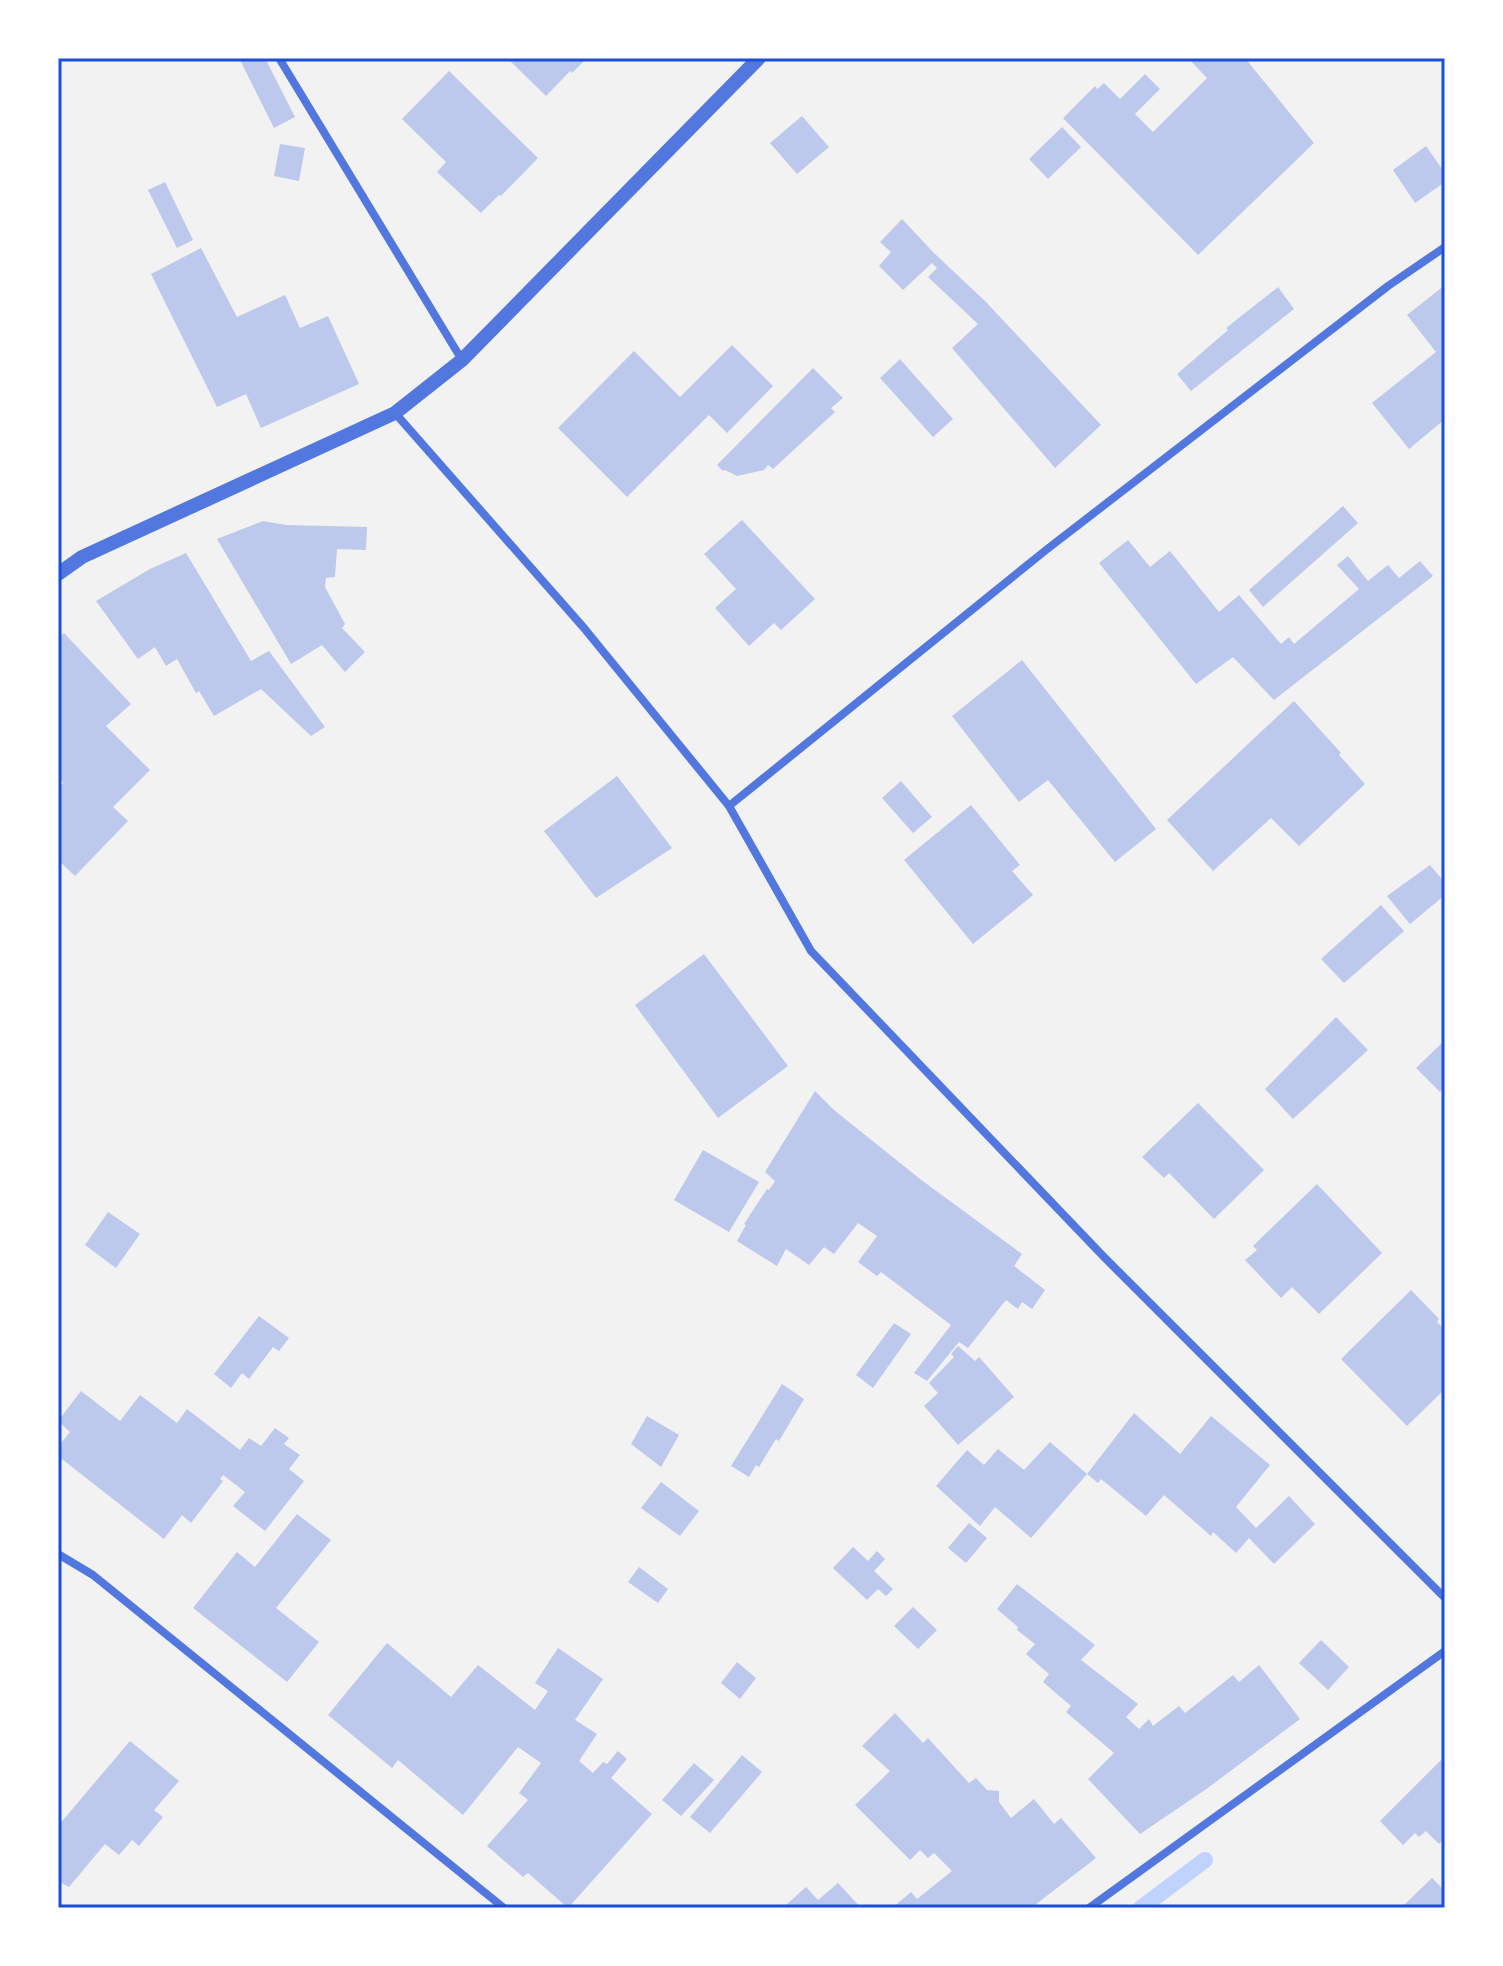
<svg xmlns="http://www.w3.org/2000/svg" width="1503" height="1966" font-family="'Titillium Web',sans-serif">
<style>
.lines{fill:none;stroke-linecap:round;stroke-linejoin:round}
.stream{stroke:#bfd3fe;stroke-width:16}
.building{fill:#bdc9ec}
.minor{stroke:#5277de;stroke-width:8}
.tertiary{stroke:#5277de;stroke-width:14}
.neatline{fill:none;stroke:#1d4ed8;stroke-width:3}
</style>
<rect width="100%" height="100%" fill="#f2f2f2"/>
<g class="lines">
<polyline class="stream" points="1141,1908 1205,1860"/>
</g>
<g class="building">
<polygon points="239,58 265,58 295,117 274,128"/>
<polygon points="507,58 587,58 572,73 570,71 546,96"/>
<polygon points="1188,58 1245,58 1314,143 1198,255 1063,118 1095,86 1097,89 1104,83 1120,99 1145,74 1160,89 1135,114 1153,132 1207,78"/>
<polygon points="449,71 538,158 501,196 499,195 481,213 437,172 446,162 402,119"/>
<polygon points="802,116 829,147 797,174 770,143"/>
<polygon points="1062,127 1081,147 1048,179 1029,159"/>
<polygon points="280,144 305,148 299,181 274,176"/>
<polygon points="1426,146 1445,173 1445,182 1415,203 1393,170"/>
<polygon points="165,182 193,240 177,248 148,190"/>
<polygon points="902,219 934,253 986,302 1101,425 1055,468 952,348 978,324 928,277 937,268 932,263 903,290 879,266 891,252 880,242"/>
<polygon points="201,248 237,317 285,295 300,328 328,316 359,384 261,428 246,394 217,407 151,274"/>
<polygon points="1445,285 1445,419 1409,449 1372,403 1436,352 1407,315"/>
<polygon points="1278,287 1294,309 1191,391 1177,374 1228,330 1226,328"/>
<polygon points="732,345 773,386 727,433 709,415 627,497 558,428 634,351 680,397"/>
<polygon points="900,359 953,419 933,437 880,378"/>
<polygon points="813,368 843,398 831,408 835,412 773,469 768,465 764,470 737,476 725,470 723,471 717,465"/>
<polygon points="1343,506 1358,523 1263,607 1249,590"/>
<polygon points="742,520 815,599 781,630 774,623 749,646 715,608 736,589 704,554"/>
<polygon points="263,521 286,525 367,527 366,550 337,549 335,577 326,578 325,587 345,624 342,628 365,652 345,672 322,645 291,664 217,539"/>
<polygon points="1128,540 1150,567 1170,551 1219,612 1239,595 1281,644 1289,637 1294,644 1359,589 1337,565 1348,556 1368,581 1388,565 1399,578 1420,561 1433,576 1274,700 1233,657 1196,684 1099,563"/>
<polygon points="186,553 251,661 269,651 325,727 311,736 261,689 214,716 199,691 196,693 177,659 166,666 155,647 138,659 96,601 150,569"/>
<polygon points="64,633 131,704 106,726 150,770 113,807 128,821 75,876 58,860 58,789 63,783 58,777 58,638"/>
<polygon points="1022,660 1156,829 1115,862 1048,780 1019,802 952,716"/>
<polygon points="1294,701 1341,753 1339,755 1365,784 1299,846 1271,818 1213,871 1167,820"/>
<polygon points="617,776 672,848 596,898 544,831"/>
<polygon points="901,781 932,817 913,833 882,798"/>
<polygon points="971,805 1020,865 1012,871 1033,895 973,944 904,860"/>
<polygon points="1430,865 1445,883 1445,895 1410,924 1387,896"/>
<polygon points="1381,905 1404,931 1344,983 1321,959"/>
<polygon points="704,954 788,1066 718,1118 635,1005"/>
<polygon points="1336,1017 1368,1050 1293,1119 1265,1089"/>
<polygon points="1445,1040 1445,1087 1440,1092 1416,1068"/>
<polygon points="815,1091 834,1110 920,1179 1022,1254 1014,1266 1045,1290 1032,1309 1022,1302 1018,1309 1006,1300 968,1348 959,1342 927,1381 914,1373 951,1325 881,1272 877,1276 858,1262 877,1236 858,1223 834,1254 824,1247 809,1265 786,1249 777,1266 737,1241 746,1225 744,1224 767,1189 769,1190 775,1181 765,1172"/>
<polygon points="1198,1103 1264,1170 1214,1219 1169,1173 1164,1178 1142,1157"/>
<polygon points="703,1150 759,1182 729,1232 674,1200"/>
<polygon points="1317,1184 1382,1253 1319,1314 1292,1287 1281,1298 1245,1260 1257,1250 1253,1246"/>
<polygon points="108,1212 140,1234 116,1268 85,1245"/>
<polygon points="1411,1290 1439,1319 1437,1322 1445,1330 1445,1389 1407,1426 1341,1359"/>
<polygon points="259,1316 289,1338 279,1351 273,1347 249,1379 242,1373 231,1388 214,1374"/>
<polygon points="894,1323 911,1334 873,1388 856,1375"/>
<polygon points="958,1346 975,1361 979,1357 1014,1397 958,1445 924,1406 938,1393 929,1383 954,1357 951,1354"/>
<polygon points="782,1384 804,1399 779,1441 776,1439 759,1467 756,1465 749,1477 731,1466"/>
<polygon points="81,1391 120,1421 140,1395 177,1423 187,1409 240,1450 249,1438 261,1446 275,1428 289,1438 284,1444 300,1455 289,1469 304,1481 265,1531 233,1506 245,1492 223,1475 220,1479 223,1481 191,1523 182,1515 164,1539 58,1456 58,1447 70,1432 58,1421"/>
<polygon points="1134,1413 1180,1454 1211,1416 1270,1465 1236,1507 1256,1528 1289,1496 1315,1524 1274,1564 1249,1538 1236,1553 1213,1532 1211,1536 1164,1495 1146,1516 1101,1479 1098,1483 1087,1474"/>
<polygon points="647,1416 679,1435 661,1467 631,1444"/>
<polygon points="1050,1442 1087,1474 1031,1538 995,1507 980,1526 936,1486 967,1450 984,1465 998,1449 1024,1470"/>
<polygon points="661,1482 699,1511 680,1536 641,1508"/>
<polygon points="297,1514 331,1540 276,1608 319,1642 287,1682 193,1608 237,1552 255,1567"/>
<polygon points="969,1523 987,1538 966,1563 948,1548"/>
<polygon points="853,1547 868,1561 877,1551 885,1559 874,1571 893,1589 886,1596 878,1589 867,1600 833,1568"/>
<polygon points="639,1567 668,1589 658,1603 628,1582"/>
<polygon points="1017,1584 1095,1645 1081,1660 1138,1704 1126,1717 1139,1729 1149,1719 1153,1726 1179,1706 1185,1713 1233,1675 1239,1682 1259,1665 1300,1719 1205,1790 1140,1834 1088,1779 1114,1753 1066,1712 1071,1706 1043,1682 1049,1674 1026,1654 1035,1644 1017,1630 1018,1627 997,1609"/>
<polygon points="913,1607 937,1630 918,1649 894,1626"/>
<polygon points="1321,1640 1349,1667 1328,1690 1299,1663"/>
<polygon points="387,1643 451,1697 478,1665 535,1710 548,1691 535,1683 558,1648 603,1679 575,1720 597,1734 579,1761 593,1773 603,1762 607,1764 618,1751 627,1759 611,1778 652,1814 568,1908 528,1873 523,1877 487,1846 528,1800 519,1793 541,1763 518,1747 463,1815 398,1760 392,1768 328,1715"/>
<polygon points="737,1662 756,1678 740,1699 721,1683"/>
<polygon points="895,1713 923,1743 928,1738 969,1783 976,1778 987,1790 999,1791 999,1802 1011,1818 1034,1799 1054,1824 1061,1818 1096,1858 1031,1908 892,1908 911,1892 917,1899 952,1871 934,1853 928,1858 920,1850 910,1860 855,1805 890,1771 862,1746"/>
<polygon points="130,1741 179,1781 154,1810 163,1817 139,1846 132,1840 119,1855 105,1844 69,1887 58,1881 58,1826"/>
<polygon points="742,1755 762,1772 710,1833 690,1817"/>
<polygon points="1441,1760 1445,1764 1445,1838 1439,1844 1426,1831 1419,1837 1415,1833 1403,1845 1380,1821"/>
<polygon points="694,1763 714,1780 681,1816 662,1800"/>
<polygon points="1432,1878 1445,1891 1445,1908 1405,1908 1403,1906"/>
<polygon points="838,1883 861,1908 789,1908 786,1905 806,1887 818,1900"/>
</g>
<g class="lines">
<g class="minor">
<polyline points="279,58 462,360"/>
<polyline points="395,413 584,628 729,806 811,951 1104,1257 1445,1598"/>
<polyline points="729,806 1046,550 1388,286 1445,247"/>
<polyline points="58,1554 93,1575 504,1908"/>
<polyline points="1089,1908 1445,1651"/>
</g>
<polyline class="tertiary" points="58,574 82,557 395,413 462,360 759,58"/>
</g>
<rect width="1503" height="1966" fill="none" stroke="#ffffff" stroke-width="120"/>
<rect x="60" y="60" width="1383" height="1846" class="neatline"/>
</svg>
